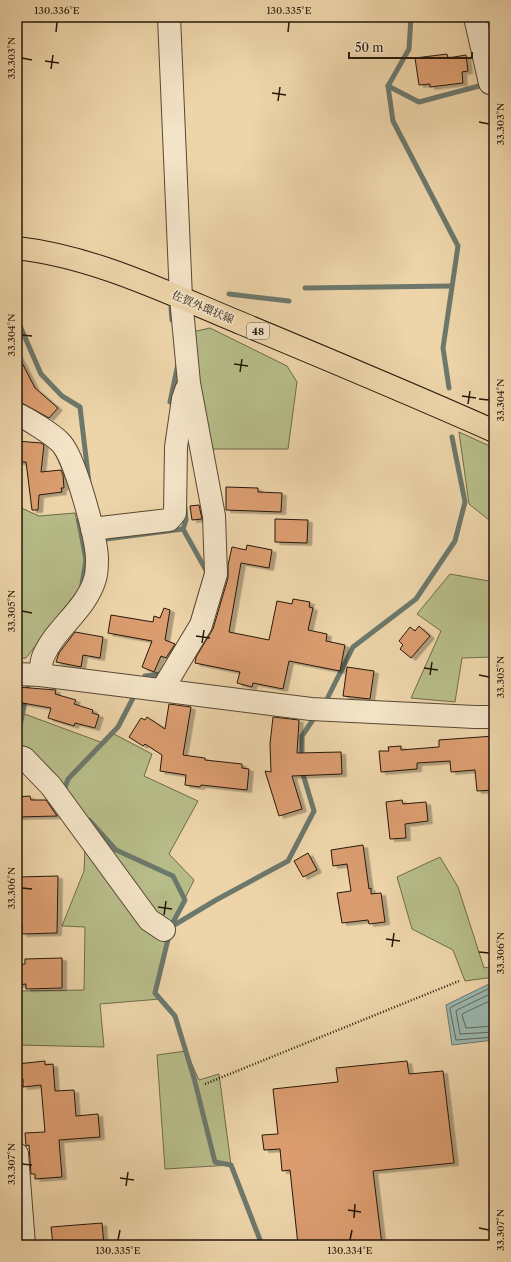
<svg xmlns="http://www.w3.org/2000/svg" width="511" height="1262" font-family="'Libre Caslon Text','Noto Serif JP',serif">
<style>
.green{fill:#b7bd89;stroke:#6e6b4a}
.water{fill:#9ab7ae;stroke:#6c786c}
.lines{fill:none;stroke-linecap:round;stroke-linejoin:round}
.shore{stroke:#60685c;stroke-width:1}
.stream{stroke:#6c786c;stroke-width:5}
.building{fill:#db9d70;stroke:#26190a;filter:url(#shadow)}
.minor-casing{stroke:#584832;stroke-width:24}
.major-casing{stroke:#26190a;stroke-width:24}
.path{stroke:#26190a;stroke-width:2.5;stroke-dasharray:1 2;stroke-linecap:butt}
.minor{stroke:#f3e3c7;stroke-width:22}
.major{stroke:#edd4a9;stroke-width:22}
.ticks{fill:none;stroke:#26190a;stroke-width:1.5}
.labels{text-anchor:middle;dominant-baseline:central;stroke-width:4;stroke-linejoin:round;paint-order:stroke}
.shield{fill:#f3e3c7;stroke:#645643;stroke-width:1}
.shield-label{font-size:10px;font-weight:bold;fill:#26190a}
.street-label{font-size:11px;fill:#26190a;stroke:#f3e3c7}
.neatline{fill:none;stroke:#26190a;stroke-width:1.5}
.ticks-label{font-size:10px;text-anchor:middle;fill:#26190a}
</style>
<defs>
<filter id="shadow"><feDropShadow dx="4.5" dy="2.5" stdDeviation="0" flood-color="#0004"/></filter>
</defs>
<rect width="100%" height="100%" fill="#edd4a9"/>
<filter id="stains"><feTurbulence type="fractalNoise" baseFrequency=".005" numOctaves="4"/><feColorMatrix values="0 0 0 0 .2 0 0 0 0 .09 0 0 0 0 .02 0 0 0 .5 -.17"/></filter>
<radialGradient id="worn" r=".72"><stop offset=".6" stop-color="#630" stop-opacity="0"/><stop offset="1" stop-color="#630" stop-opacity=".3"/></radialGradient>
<g class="green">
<polygon points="210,328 287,366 297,382 288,449 209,449 192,332"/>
<polygon points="459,432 494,448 494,524 469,504"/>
<polygon points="17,506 39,516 75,513 85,562 79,590 26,658 17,658 17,632 21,618 17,591"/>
<polygon points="450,574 494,582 494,657 462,658 455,702 411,698 441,631 417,614"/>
<polygon points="22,713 103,743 112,733 152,754 144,776 198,801 169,854 194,880 171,927 155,993 160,999 100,1004 104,1047 17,1045 17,991 84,990 85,927 62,926 84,871 86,824 17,751 17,741"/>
<polygon points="440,857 458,887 484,968 494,966 494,977 465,981 453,950 412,929 397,877"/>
<polygon points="186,1051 199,1080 219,1074 231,1165 165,1169 157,1055"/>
</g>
<polygon class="water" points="494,983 494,1040 452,1045 446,1005 489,984"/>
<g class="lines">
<g class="shore">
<polyline points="494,987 490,988 451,1007 450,1009 456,1040 494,1037"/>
<polyline points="494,992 457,1010 456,1011 460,1034 494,1032"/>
<polyline points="494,999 464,1013 462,1015 466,1028 494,1026"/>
</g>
<g class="stream">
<polyline points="411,17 409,49 388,86 393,121 458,246 443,348 449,388"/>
<polyline points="388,86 419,102 479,86"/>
<polyline points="305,288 451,286"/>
<polyline points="229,294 289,301"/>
<polyline points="171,308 172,320"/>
<polyline points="17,319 41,374 62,396 80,407 89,483"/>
<polyline points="170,402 178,364"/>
<polyline points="79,520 86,560 82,585"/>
<polyline points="183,529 207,572 206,575"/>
<polyline points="106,539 183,529 186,520 185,508"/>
<polyline points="145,676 161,674 162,672"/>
<polyline points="328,697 353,647 416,599 455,541 465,502 452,437"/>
<polyline points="17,741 28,686"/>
<polyline points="302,759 302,736 314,718"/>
<polyline points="65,793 64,791 68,779 118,727 133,698"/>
<polyline points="89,820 116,850 173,876 185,900 171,926"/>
<polyline points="262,1245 231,1165 215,1162 194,1078 175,1016 155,993 171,927 216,900 288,861 314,811 302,771"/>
</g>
</g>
<g class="building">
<polygon points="447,54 448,58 466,55 468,71 462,72 463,83 430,87 430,84 419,85 415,58"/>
<polygon points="17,353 35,388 58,408 49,418 20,402 17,397"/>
<polygon points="17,441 41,443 44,445 41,472 61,470 63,475 64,488 61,488 62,492 39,495 38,510 32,510 26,462 17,462"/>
<polygon points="226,487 258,488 258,492 282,493 281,512 226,510"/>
<polygon points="199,505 202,519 192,520 190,506"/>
<polygon points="275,519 308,520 307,543 275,542"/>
<polygon points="247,545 272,550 269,568 241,563 229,632 269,640 277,601 292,604 293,599 310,602 309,607 313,608 308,630 327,634 326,641 345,645 340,671 289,661 283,689 253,683 252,687 237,683 240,672 195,663 196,657 213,629 228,578 228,565 232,547 246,550"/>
<polygon points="164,608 170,610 165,640 175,644 166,658 161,656 154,672 142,667 152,641 108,633 111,615 153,622 154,616 160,618"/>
<polygon points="419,626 430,636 411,658 400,649 403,645 399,641 410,627 415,631"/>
<polygon points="75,632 103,637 100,658 83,655 81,667 56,662 59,653"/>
<polygon points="347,667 374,671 370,699 343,696"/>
<polygon points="17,687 56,690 55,694 76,700 74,704 93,710 92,713 99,715 95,728 75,723 74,726 48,718 51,708 17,702"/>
<polygon points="169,704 191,707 183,755 205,758 205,760 242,764 242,768 249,769 247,790 201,785 200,787 185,785 186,775 160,771 162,755 145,744 143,746 129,737 141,718 145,720 147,717 165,729"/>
<polygon points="273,717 299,720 297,753 341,752 342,774 292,776 302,809 279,816 265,771 271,772 270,744"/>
<polygon points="494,736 494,790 477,791 475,770 451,772 450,761 417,763 417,769 381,772 379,751 389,751 388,747 401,746 401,750 439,747 439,740"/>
<polygon points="30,796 31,800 46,800 57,816 17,817 17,797"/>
<polygon points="402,800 403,804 426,802 428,821 405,824 406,838 390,839 386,802"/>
<polygon points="363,845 369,889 371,888 371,894 381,893 385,922 369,924 368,920 342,923 337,893 351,891 347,864 333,866 331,850"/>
<polygon points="308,853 317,870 303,877 294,861"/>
<polygon points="58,876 57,933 22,934 22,924 17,924 17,877"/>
<polygon points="62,958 62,988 26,989 26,984 17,985 17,965 25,964 25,959"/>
<polygon points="45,1061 45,1065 53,1064 55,1091 74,1090 76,1116 98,1114 100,1137 59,1140 62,1177 35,1179 35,1174 31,1174 29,1145 26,1146 25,1133 45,1132 41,1085 23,1087 23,1079 18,1079 17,1064"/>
<polygon points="407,1061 409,1074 443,1071 454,1163 373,1171 382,1245 298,1245 290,1170 282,1171 280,1149 264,1150 262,1135 278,1134 273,1089 338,1082 336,1068"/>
<polygon points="102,1223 104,1245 53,1245 51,1227"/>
</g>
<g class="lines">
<g class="minor-casing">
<g id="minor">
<polyline points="475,17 490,83 494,83"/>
<path d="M17,414C28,419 52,434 60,442C75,456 96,537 97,558C97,564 97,573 95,579C86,610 55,628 43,657C41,662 41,669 40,675"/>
<polyline points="92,529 169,520 175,513 176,447 183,399 186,390"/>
<polyline points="17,674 40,675 311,709 475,717 494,717"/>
<polyline points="162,690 201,625 216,574 214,516 189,383 181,298 169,17"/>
<polyline points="17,756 24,758 51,786 149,920 164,930"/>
<polyline points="17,1154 24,1245"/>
</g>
</g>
<g class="major-casing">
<path id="major" d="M17,248C96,257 170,294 243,324C327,359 411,394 494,431"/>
</g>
<polyline class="path" points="205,1084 459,981"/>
<use href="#minor" class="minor"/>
<use href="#major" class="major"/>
</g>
<path class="ticks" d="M56,32L57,22M288,32L289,22M22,58L32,60M45,61L59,63M51,69L53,55M272,93L286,95M278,101L280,87M479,122L489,124M22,335L32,336M234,364L248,366M240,372L242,359M462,396L476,398M479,399L489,400M468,404L470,391M22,611L32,613M196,636L210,638M202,643L204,630M424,668L438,670M430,675L432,662M479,675L489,677M22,888L32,889M158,907L172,909M164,915L166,901M386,939L400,941M392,947L394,933M479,952L489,953M22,1164L32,1165M120,1178L134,1180M126,1186L128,1172M348,1210L361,1212M354,1218L355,1204M479,1228L489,1230M118,1240L120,1230M350,1240L352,1230"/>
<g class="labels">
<rect class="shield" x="247" y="323" width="22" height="16" rx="3"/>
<g class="shield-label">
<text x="258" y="331">48</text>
</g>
<g class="street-label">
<text transform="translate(203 307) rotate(23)">佐賀外環状線</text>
</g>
</g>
<rect width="511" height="1262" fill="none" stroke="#edd4a9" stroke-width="44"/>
<path d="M349 52v6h123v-6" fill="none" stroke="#26190a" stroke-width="2"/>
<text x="355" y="52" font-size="12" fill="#26190a" stroke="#f3e3c7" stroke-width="3" paint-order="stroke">50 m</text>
<rect x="22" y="22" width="467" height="1218" class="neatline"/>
<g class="ticks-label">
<text x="57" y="14">130.336°E</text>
<text x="289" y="14">130.335°E</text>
<text transform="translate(11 58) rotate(-90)" y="4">33.303°N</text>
<text transform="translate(500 124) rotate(-90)" y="4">33.303°N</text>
<text transform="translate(11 335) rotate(-90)" y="4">33.304°N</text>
<text transform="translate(500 400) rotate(-90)" y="4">33.304°N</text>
<text transform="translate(11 611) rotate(-90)" y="4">33.305°N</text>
<text transform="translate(500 677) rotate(-90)" y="4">33.305°N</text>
<text transform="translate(11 888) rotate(-90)" y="4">33.306°N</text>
<text transform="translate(500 953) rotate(-90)" y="4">33.306°N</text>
<text transform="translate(11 1164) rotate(-90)" y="4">33.307°N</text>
<text transform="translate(500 1230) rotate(-90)" y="4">33.307°N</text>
<text x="118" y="1254">130.335°E</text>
<text x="350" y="1254">130.334°E</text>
</g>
<rect width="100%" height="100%" filter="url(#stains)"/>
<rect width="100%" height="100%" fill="url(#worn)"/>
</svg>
